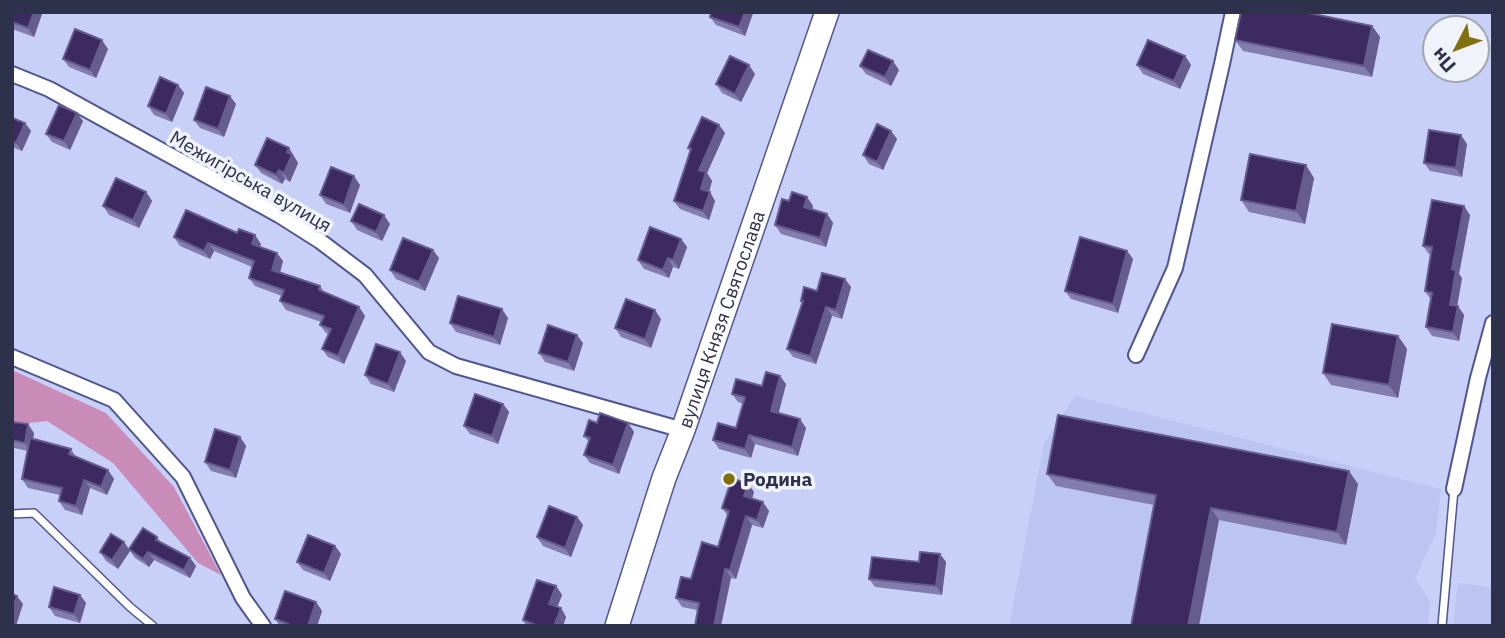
<svg xmlns="http://www.w3.org/2000/svg" width="1505" height="638" font-family="'IBM Plex Sans',sans-serif">
<style>
.built{fill:#bcc4f1}
.forest{fill:#c98cb8}
.lines{fill:none;stroke-linecap:round;stroke-linejoin:round}
.lane-casing{stroke:#4f5690;stroke-width:10}
.street-casing{stroke:#4f5690;stroke-width:18}
.primary-casing{stroke:#4f5690;stroke-width:26}
.lane{stroke:#fff;stroke-width:7}
.street{stroke:#fff;stroke-width:14}
.primary{stroke:#fff;stroke-width:23}
.wall{fill:#827dac}
.shaded-wall{fill:#665c8e}
.building{fill:#3c2a60;stroke:#665c8e;stroke-width:2}
.poi-dot{fill:#826f0e;stroke:#f1f3fa;stroke-width:2.5}
.labels{text-anchor:middle;dominant-baseline:central;stroke-width:7;stroke-linejoin:round;paint-order:stroke}
.street-label{font-size:19px;fill:#2d314b;stroke:#f1f3fa}
.poi-label{font-size:19px;font-weight:bold;fill:#2d314b;stroke:#f1f3fa;text-anchor:start}
</style>
<rect width="100%" height="100%" fill="#c8d0f8"/>
<g class="built">
<polygon points="1075,396 1441,489 1436,533 1415,578 1430,602 1428,626 1009,626 1044,444"/>
<polygon points="1458,583 1493,587 1493,626 1453,626"/>
</g>
<polygon class="forest" points="12,370 106,413 174,487 221,575 198,563 113,463 47,421 12,425"/>
<g class="lines">
<g class="lane-casing">
<g id="lane">
<polyline points="12,514 34,513 130,607 153,626"/>
<polyline points="1442,626 1454,489"/>
</g>
</g>
<g class="street-casing">
<g id="street">
<polyline points="12,74 49,89 279,215 320,241 365,275 429,352 456,366 683,430"/>
<polyline points="1136,355 1175,268 1222,64 1233,12"/>
<polyline points="12,357 114,400 183,477 243,598 263,626"/>
<polyline points="1454,489 1478,378 1493,323"/>
</g>
</g>
<g class="primary-casing">
<g id="primary">
<path id="s1" d="M617,626L664,478L683,430L827,12"/>
</g>
</g>
<use href="#lane" class="lane"/>
<use href="#street" class="street"/>
<use href="#primary" class="primary"/>
</g>
<g class="wall">
<polygon points="12,12 42,14 34,37 12,29"/>
<polygon points="753,13 745,36 716,25 710,17"/>
<polygon points="1372,26 1380,37 1372,77 1243,51 1235,40"/>
<polygon points="108,49 96,78 69,67 63,59"/>
<polygon points="1185,56 1191,65 1180,89 1143,74 1137,65"/>
<polygon points="860,66 899,70 891,86 866,74"/>
<polygon points="755,74 741,102 722,93 716,84"/>
<polygon points="178,85 184,93 172,122 154,115 148,106"/>
<polygon points="236,104 224,137 200,128 194,120"/>
<polygon points="12,118 25,123 31,131 22,151 12,147"/>
<polygon points="83,121 70,150 52,142 46,134"/>
<polygon points="719,125 725,133 707,173 712,181 709,192 715,201 709,220 680,209 674,201 690,151 688,148"/>
<polygon points="891,131 897,139 883,170 869,164 863,155"/>
<polygon points="1467,144 1462,177 1430,171 1424,163"/>
<polygon points="289,148 298,163 290,182 285,179 282,184 261,173 255,165"/>
<polygon points="1314,178 1305,224 1249,212 1241,200"/>
<polygon points="360,185 350,213 326,204 320,195"/>
<polygon points="146,192 152,201 139,228 109,215 103,206"/>
<polygon points="807,197 813,206 812,210 827,214 833,223 826,247 781,234 775,225 789,201"/>
<polygon points="1470,215 1459,274 1462,278 1457,306 1464,315 1459,341 1432,336 1426,327 1431,300 1425,291 1431,254 1429,254 1423,246"/>
<polygon points="351,221 390,224 382,241 357,230"/>
<polygon points="174,237 261,244 260,247 283,261 280,273 320,286 325,293 359,307 365,316 344,364 328,357 322,349 329,334 326,333 320,325 321,322 286,310 280,301 282,296 255,286 249,278 252,267 214,251 210,259 180,246"/>
<polygon points="681,239 687,247 679,269 673,267 669,278 644,269 638,260"/>
<polygon points="1127,251 1133,259 1118,313 1071,299 1065,291"/>
<polygon points="439,258 425,291 396,279 390,270"/>
<polygon points="845,279 851,287 842,319 832,316 816,364 793,357 787,349 802,303 801,301 817,291"/>
<polygon points="508,318 500,345 456,332 450,323"/>
<polygon points="661,319 651,348 621,337 615,328"/>
<polygon points="1398,336 1407,349 1398,398 1331,385 1323,373"/>
<polygon points="583,343 574,371 545,362 539,353"/>
<polygon points="406,361 394,392 371,384 365,375"/>
<polygon points="786,384 778,413 806,428 798,456 755,444 751,458 719,449 713,440 736,428 743,404 738,402 732,394 762,386"/>
<polygon points="503,404 509,412 498,444 470,434 464,426"/>
<polygon points="12,422 34,433 33,439 71,449 76,457 108,470 114,479 107,495 90,488 82,515 65,510 59,501 60,495 28,488 22,479 28,451 14,448 12,446"/>
<polygon points="597,423 628,423 634,432 619,474 590,463 584,455 589,442 584,436"/>
<polygon points="240,437 246,446 236,478 211,471 205,462"/>
<polygon points="1047,474 1358,484 1346,545 1219,520 1154,505 1056,486"/>
<polygon points="748,484 754,492 752,499 769,511 763,528 752,525 736,579 731,578 697,610 682,607 676,598 691,579 718,547 728,516 722,508"/>
<polygon points="577,517 583,525 571,557 543,546 537,537"/>
<polygon points="157,537 161,543 190,558 196,566 190,578 154,560 149,567 135,558 129,549"/>
<polygon points="124,542 130,551 118,569 106,561 100,552"/>
<polygon points="335,546 341,554 330,581 303,570 297,562"/>
<polygon points="940,554 946,562 942,595 875,587 869,579"/>
<polygon points="556,586 562,595 557,607 561,608 566,617 563,626 526,626 523,620"/>
<polygon points="80,595 86,603 80,623 55,616 49,607"/>
<polygon points="316,602 322,611 317,626 280,626 275,619"/>
</g>
<g class="shaded-wall">
<polygon points="34,12 41,12 42,14 34,37 28,28"/>
<polygon points="745,12 753,13 745,36 739,27"/>
<polygon points="1372,26 1380,37 1372,77 1364,66"/>
<polygon points="102,40 108,49 96,78 90,70"/>
<polygon points="1185,56 1191,65 1180,89 1174,81"/>
<polygon points="893,61 899,70 891,86 885,77"/>
<polygon points="749,65 755,74 741,102 735,94"/>
<polygon points="178,85 184,93 172,122 166,114"/>
<polygon points="230,96 236,104 224,137 218,129"/>
<polygon points="77,113 83,121 70,150 64,141"/>
<polygon points="25,123 31,131 22,151 16,143"/>
<polygon points="719,125 725,133 707,173 712,181 707,198 701,189 699,170"/>
<polygon points="891,131 897,139 883,170 877,162"/>
<polygon points="1461,135 1467,144 1462,177 1456,168"/>
<polygon points="289,148 298,163 290,182 284,173 287,152"/>
<polygon points="1306,165 1314,178 1305,224 1296,211"/>
<polygon points="279,170 285,179 282,184 276,175"/>
<polygon points="354,176 360,185 350,213 344,205"/>
<polygon points="146,192 152,201 139,228 133,220"/>
<polygon points="710,192 715,201 709,220 703,211"/>
<polygon points="807,197 813,206 810,216 804,207"/>
<polygon points="1464,206 1470,215 1459,274 1462,278 1456,313 1450,305 1452,269"/>
<polygon points="827,214 833,223 826,247 820,238"/>
<polygon points="384,215 390,224 382,241 376,232"/>
<polygon points="255,235 261,244 258,252 252,244"/>
<polygon points="681,239 687,247 679,269 673,260"/>
<polygon points="208,243 214,251 210,259 204,251"/>
<polygon points="433,250 439,258 425,291 419,282"/>
<polygon points="1127,251 1133,259 1118,313 1113,304"/>
<polygon points="277,253 283,261 278,279 272,270"/>
<polygon points="668,258 673,267 669,278 663,270"/>
<polygon points="845,279 851,287 842,319 836,310"/>
<polygon points="1458,306 1464,315 1459,341 1453,332"/>
<polygon points="359,307 365,316 344,364 338,356"/>
<polygon points="826,307 832,316 816,364 810,356"/>
<polygon points="502,309 508,318 500,345 494,337"/>
<polygon points="655,310 661,319 651,348 645,339"/>
<polygon points="577,335 583,343 574,371 568,362"/>
<polygon points="1398,336 1407,349 1398,398 1389,385"/>
<polygon points="400,352 406,361 394,392 388,384"/>
<polygon points="780,376 786,384 777,420 771,411"/>
<polygon points="503,404 509,412 498,444 492,436"/>
<polygon points="800,419 806,428 798,456 792,447"/>
<polygon points="628,423 634,432 619,474 613,465"/>
<polygon points="28,424 34,433 31,451 25,443"/>
<polygon points="749,435 755,444 751,458 745,449"/>
<polygon points="240,437 246,446 236,478 230,470"/>
<polygon points="108,470 114,479 107,495 101,487"/>
<polygon points="1349,471 1358,484 1346,545 1337,532"/>
<polygon points="84,480 90,488 82,515 76,506"/>
<polygon points="748,484 754,492 750,505 744,496"/>
<polygon points="763,502 769,511 763,528 757,520"/>
<polygon points="1211,508 1219,520 1199,626 1188,626"/>
<polygon points="746,516 752,525 736,579 730,570"/>
<polygon points="577,517 583,525 571,557 565,548"/>
<polygon points="124,542 130,551 118,569 112,560"/>
<polygon points="335,546 341,554 330,581 324,573"/>
<polygon points="148,552 154,560 149,567 143,559"/>
<polygon points="940,554 946,562 942,595 936,586"/>
<polygon points="190,558 196,566 190,578 184,570"/>
<polygon points="725,569 731,578 721,626 714,626"/>
<polygon points="556,586 562,595 555,613 549,604"/>
<polygon points="80,595 86,603 80,623 74,614"/>
<polygon points="17,596 23,604 16,626 12,626 12,610"/>
<polygon points="316,602 322,611 317,626 308,626"/>
<polygon points="561,608 566,617 563,626 554,626"/>
</g>
<g class="building">
<polygon points="12,12 34,12 28,28 12,22"/>
<polygon points="711,12 745,12 739,27 710,17"/>
<polygon points="1241,12 1304,12 1372,26 1364,66 1235,40"/>
<polygon points="75,29 102,40 90,70 63,59"/>
<polygon points="1148,40 1185,56 1174,81 1137,65"/>
<polygon points="868,50 893,61 885,77 860,66"/>
<polygon points="730,56 749,65 735,94 716,84"/>
<polygon points="160,77 178,85 166,114 148,106"/>
<polygon points="206,87 230,96 218,129 194,120"/>
<polygon points="59,105 77,113 64,141 46,134"/>
<polygon points="702,117 719,125 699,170 706,172 701,189 710,192 703,211 674,201 691,149 688,148"/>
<polygon points="12,118 25,123 16,143 12,141"/>
<polygon points="877,124 891,131 877,162 863,155"/>
<polygon points="1429,130 1461,135 1456,168 1424,163"/>
<polygon points="267,138 289,148 287,152 292,155 284,173 279,170 276,175 255,165"/>
<polygon points="1250,154 1306,165 1296,211 1241,200"/>
<polygon points="331,167 354,176 344,205 320,195"/>
<polygon points="116,178 146,192 133,220 103,206"/>
<polygon points="792,192 807,197 804,207 827,214 820,238 775,225 782,199 789,201"/>
<polygon points="1432,200 1464,206 1452,269 1456,270 1450,305 1458,306 1453,332 1426,327 1432,293 1425,291 1432,247 1423,246"/>
<polygon points="359,204 384,215 376,232 351,221"/>
<polygon points="186,210 237,233 239,229 255,235 252,244 277,253 272,270 320,286 319,290 359,307 338,356 322,349 331,329 320,325 324,316 280,301 284,290 249,278 254,261 208,243 204,251 174,237"/>
<polygon points="650,227 681,239 673,260 668,258 663,270 638,260"/>
<polygon points="1080,237 1127,251 1113,304 1065,291"/>
<polygon points="403,238 433,250 419,282 390,270"/>
<polygon points="822,273 845,279 836,310 826,307 810,356 787,349 803,301 801,301 804,287 817,291"/>
<polygon points="458,296 502,309 494,337 450,323"/>
<polygon points="626,299 655,310 645,339 615,328"/>
<polygon points="1332,324 1398,336 1389,385 1323,373"/>
<polygon points="548,325 577,335 568,362 539,353"/>
<polygon points="376,344 400,352 388,384 365,375"/>
<polygon points="766,372 780,376 771,411 800,419 792,447 749,435 745,449 713,440 718,423 736,428 745,397 732,394 736,379 762,386"/>
<polygon points="475,394 503,404 492,436 464,426"/>
<polygon points="600,413 628,423 613,465 584,455 590,438 584,436 589,420 597,423"/>
<polygon points="1058,415 1349,471 1337,532 1211,508 1188,626 1131,626 1156,495 1047,474"/>
<polygon points="12,422 28,424 25,443 12,440"/>
<polygon points="215,429 240,437 230,470 205,462"/>
<polygon points="30,438 71,449 69,454 108,470 101,487 84,480 76,506 59,501 62,488 22,479"/>
<polygon points="732,478 748,484 744,496 763,502 757,520 746,516 730,570 725,569 714,626 695,626 699,603 676,598 681,577 691,579 702,542 718,547 729,511 722,508"/>
<polygon points="549,506 577,517 565,548 537,537"/>
<polygon points="143,528 157,537 156,540 190,558 184,570 148,552 143,559 129,549"/>
<polygon points="111,534 124,542 112,560 100,552"/>
<polygon points="308,535 335,546 324,573 297,562"/>
<polygon points="920,552 940,554 936,586 869,579 872,557 919,562"/>
<polygon points="537,580 556,586 549,604 561,608 554,626 538,626 523,620"/>
<polygon points="54,587 80,595 74,614 49,607"/>
<polygon points="285,591 316,602 308,626 293,626 275,619"/>
<polygon points="12,594 17,596 12,610"/>
</g>
<circle class="poi-dot" cx="729" cy="479" r="7"/>
<g class="labels">
<g class="street-label">
<text transform="translate(251 181) rotate(30)">Межигірська вулиця</text>
<text stroke="none"><textPath href="#s1" startOffset="324">вулиця Князя Святослава</textPath></text>
</g>
<g class="poi-label">
<text x="743" y="479">Родина</text>
</g>
</g>
<rect width="1505" height="638" fill="none" stroke="#2d314b" stroke-width="28"/>
<g transform="translate(1456 49) rotate(228)"><circle r="33" fill="#f1f3fa" stroke="#a3a5b4" stroke-width="2"/>
<path d="M0-5L12 26L0 18L-12 26Z" fill="#826f0e"/>
<text y="-10" font-size="19" font-weight="bold" text-anchor="middle" fill="#2d314b">Пн</text>
</g>
</svg>
